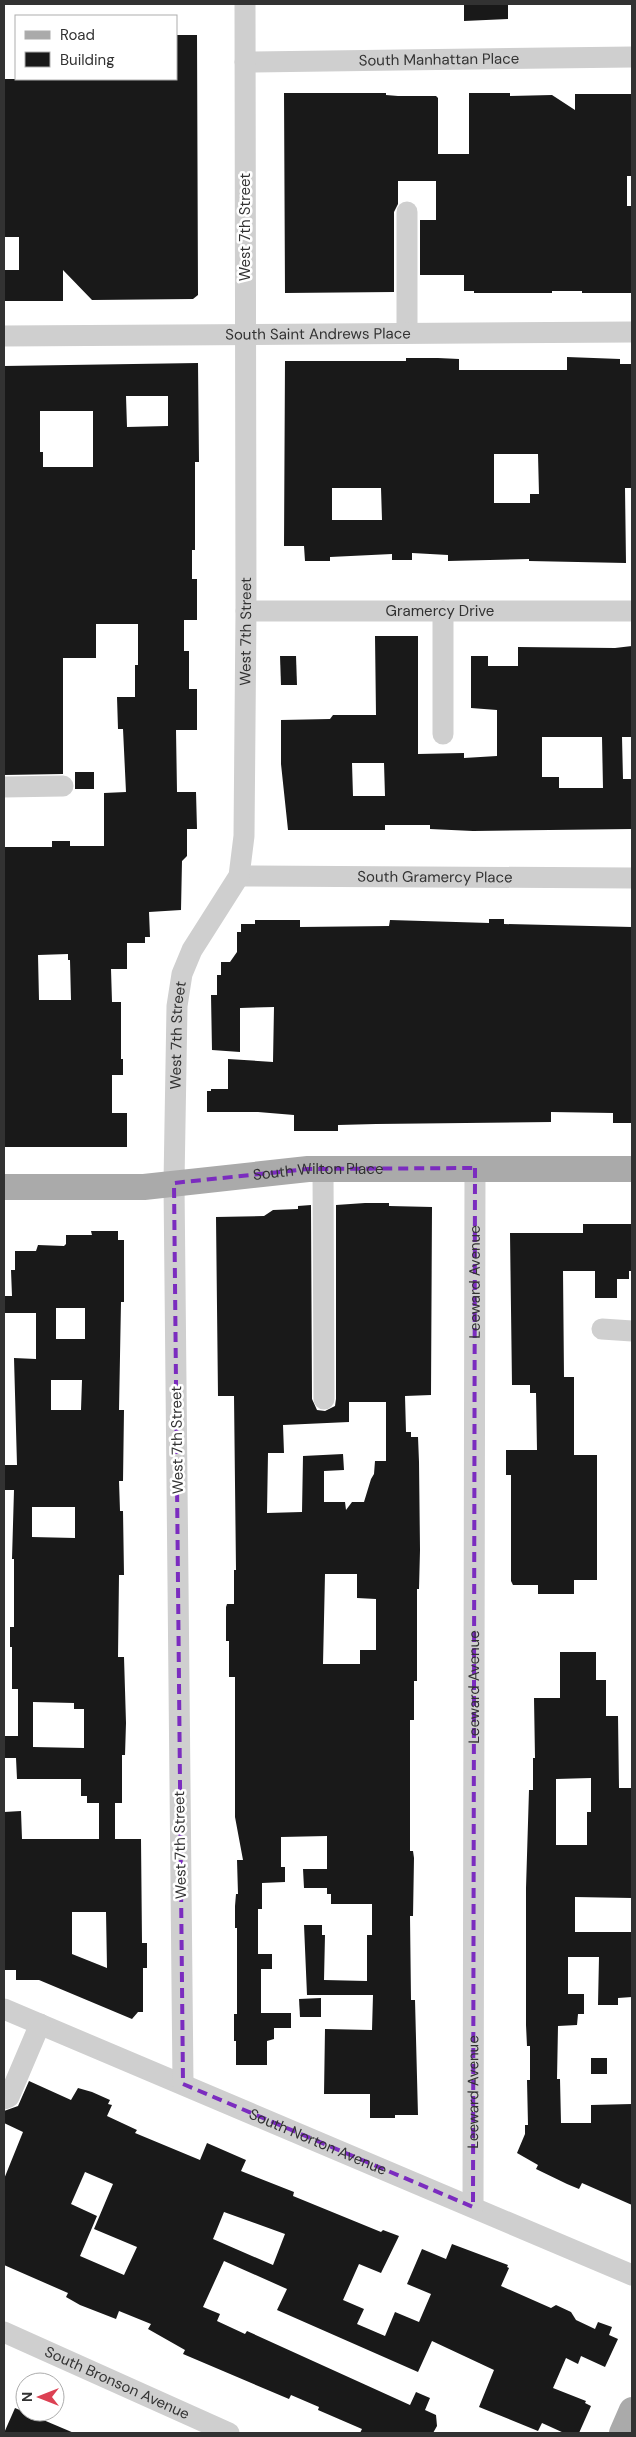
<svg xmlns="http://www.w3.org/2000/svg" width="636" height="2437" font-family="'DM Sans',sans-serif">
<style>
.building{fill:#191919;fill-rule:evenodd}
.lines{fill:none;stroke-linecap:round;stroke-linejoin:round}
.minor{stroke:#cfcfcf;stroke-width:21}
.major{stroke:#aaa;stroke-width:26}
.marked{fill:none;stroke:#7b2cbf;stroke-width:4;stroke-dasharray:10 6;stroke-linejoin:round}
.labels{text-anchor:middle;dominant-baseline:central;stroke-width:5;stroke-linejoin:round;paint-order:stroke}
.street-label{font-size:15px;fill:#323232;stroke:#fff}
</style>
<rect width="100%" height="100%" fill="#fff"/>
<g class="building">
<polygon points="464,4 508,4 508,19 464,21"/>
<polygon points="176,35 197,35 198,295 193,299 92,300 63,270 63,301 4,301 4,270 19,270 19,237 4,237 4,79 176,79"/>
<polygon points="284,93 386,93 386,95 398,96 436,96 438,98 438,154 469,154 469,93 510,93 510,96 552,95 575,110 575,94 632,94 632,176 627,176 627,206 632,206 632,293 582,293 582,291 552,291 552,293 474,293 474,291 464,291 464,275 420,275 420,220 436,220 436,181 398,181 398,204 394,212 394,292 285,293"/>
<path d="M567,357L620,359V364H632V488H625L626,563L529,561V559L448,561V555L412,553V560H392V554L330,557V561H305L304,546H284L285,361H406V358H438L459,359V370H567ZM494,454H538L539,494H530V503H494ZM332,488H381L382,520H332Z"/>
<path d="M198,363L199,462H195V550H192V579H197V620H184V651H189V689H197V730H176L177,792H196L197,829H187V856L182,861L181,910L149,912L150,937H145V943H127V969H111L112,1002H121V1059H123V1075H112V1113H127V1147H4V847H52V841H70V846H104V793L126,792L123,729H118L117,697H135V665H138V624H96V658H63V774L4,775V366ZM126,396H168V426L127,427ZM40,411H93V467H43V452H40ZM68,954V960H70L71,1000H39L38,955Z"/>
<path d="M375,636H418V754L464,753V758L497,756V710L471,708V656H488V666H518V647L615,648L632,646V737H622L623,779H632V829L473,831L430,829V825H385V830H288L281,764V720L330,719L333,715H376ZM542,737H602L603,788H559V777H542ZM352,763H384L385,796H353Z"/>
<polygon points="280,656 296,656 297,685 281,685"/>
<rect x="75" y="772" width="19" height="17"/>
<polygon points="489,919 504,919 504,924 632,927 632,1123 613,1123 613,1113 551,1112 551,1122 376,1124 338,1125 338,1131 294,1131 294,1115 258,1112 207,1112 207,1091 211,1091 211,1089 228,1089 228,1059 273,1062 274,1007 240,1008 240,1052 212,1050 211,995 217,995 217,975 221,975 221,962 230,962 237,952 237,932 241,932 241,924 255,924 255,920 300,920 300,927 389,926 390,920 489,923"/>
<path d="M365,1203H389V1206L432,1207L431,1395L405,1396L406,1432H411V1437H418L419,1462L420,1550L419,1589H417V1681H414V1720H410V1851H413L414,1858L413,1916H410L411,2000H415L418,2115H395V2118H370V2094H324L325,2029L372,2030L373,1995H307L304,1925H322V1935H325L324,1980L367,1981V1935H372V1904H331V1894H327V1888H304L303,1869H327V1836L281,1837V1867H285V1882L262,1883V1909H258V1954H272V1969H261V2013H291V2028H274V2039L267,2041V2065H236V2041H234V2014H237V1928H235V1906L236,1894H238L237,1860H243L235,1817V1677H229V1641H226V1607L227,1604H234V1570H236L234,1396H218L216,1217L264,1216L273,1210L298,1209V1206L311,1205L312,1399L317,1410L325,1411L335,1406L336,1399V1205ZM349,1402H386V1461H375L374,1474L371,1479L364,1502H352L346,1510L345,1502H324V1471L344,1470L343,1454L303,1456L302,1512L267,1513L268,1453H284L283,1425L349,1422ZM325,1574H357V1598L376,1599V1650H360V1664H323Z"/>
<polygon points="583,1224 632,1224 632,1271 629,1271 629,1279 617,1279 617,1298 595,1298 595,1271 563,1271 564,1377 574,1377 574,1455 597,1455 597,1580 574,1580 574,1594 538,1594 538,1585 513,1585 511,1581 511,1475 506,1475 506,1450 537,1450 536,1393 530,1393 530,1385 512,1385 510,1233 583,1233"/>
<path d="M91,1231H118V1240H124V1302H121L119,1410H124L123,1481H119L120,1511H123L124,1575H119L118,1657H124L126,1723L125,1755H122V1803H115V1839H141L142,1943H147V1968H143V2012H138L132,2019L39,1980H16V1970H4V1812L21,1811L22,1839H99V1803H87V1796H81V1779H17L16,1758H4V1736H18V1689H12V1647H10V1627H14V1559H12L14,1490H4V1465H17L14,1358L36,1359V1313H4V1296H12L11,1270H15V1251H36L38,1245L64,1246L66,1244V1235H92ZM56,1308H85V1339H56ZM51,1380H82L81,1410H51ZM32,1507H75V1538L32,1537ZM33,1702L74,1703V1709H84V1748L33,1747ZM72,1912H106L107,1968L72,1954Z"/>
<path d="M560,1652H596V1680H606V1716H618L619,1788H632V1898L575,1897V1932H632V1997L618,1998V2005H598L599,1957H568V1994H584V2014H578L577,2025L558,2026L557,2079H560L561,2123H591V2105L632,2104V2205L582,2183L579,2189L567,2184L536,2169L538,2165L517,2153L525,2134V2125H528L527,2080H530V2046H527L526,2025V1888L529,1790H533V1758H535L534,1698H560ZM591,1778V1812H587V1845H556V1779Z"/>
<polygon points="321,1998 321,2017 300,2017 299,1999"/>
<rect x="591" y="2058" width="16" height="16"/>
<path d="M29,2081L71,2100L78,2088L92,2092L110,2100L108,2104L112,2105L107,2116L137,2130L135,2133L200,2160L207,2143L246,2160L241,2171L294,2192L293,2196L381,2232L383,2230L399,2236L381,2273L359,2264L343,2300L364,2309L357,2324L385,2336L395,2312L419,2322L431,2294L407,2284L422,2249L446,2259L452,2244L508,2265L507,2267L509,2268L501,2286L551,2308L556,2305L571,2312L576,2320L595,2329L598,2322L612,2327L609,2335L618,2339L605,2367L581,2356L578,2364L566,2358L553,2388L586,2401L585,2403L591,2406L579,2433H564L542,2423L538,2431L479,2407L494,2370L432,2341L418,2372L277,2310L287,2289L224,2261L203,2307L220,2314L217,2321L245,2334L247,2331L410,2405L416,2392L430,2398L425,2410L436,2415L437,2426L433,2433H360L362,2429L318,2410L319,2407L291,2395L289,2399L183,2354L185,2350L148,2329L151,2324L119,2311L116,2319L80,2305L66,2297L68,2293L4,2265V2179L23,2132L4,2123V2111L18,2106ZM85,2172L113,2184L94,2229L137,2247L124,2275L80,2256L97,2216L71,2204ZM224,2212L285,2234L273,2265L213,2239Z"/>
<polygon points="15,2408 74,2433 4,2433"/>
</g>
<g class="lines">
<g class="minor">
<path id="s1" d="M245,62L632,57"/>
<polyline points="407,212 407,333"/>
<path id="s2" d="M4,336L632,332"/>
<path id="s3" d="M246,611H632"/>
<polyline points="443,734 443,611"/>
<polyline points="4,787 63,786"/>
<path id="s4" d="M239,876L632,878"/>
<polyline points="323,1169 324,1399"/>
<polyline points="602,1329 632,1331"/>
<path id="s5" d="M4,2009L632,2275"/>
<path id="s6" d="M183,2084L174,1183L177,1006L182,974L192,950L239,876L244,836L246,611L245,4"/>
<polyline points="4,2099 9,2097 40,2024"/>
<path id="s7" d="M473,2207L475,1168"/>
<path id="s8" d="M4,2332L229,2433"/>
</g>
<g class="major">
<path id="s9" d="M4,1187H144L308,1169H632"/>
<polyline points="622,2433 632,2410"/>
</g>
</g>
<path class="marked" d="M475,1168L473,2207L183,2084L174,1183L308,1169Z"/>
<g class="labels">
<g class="street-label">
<text stroke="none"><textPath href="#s1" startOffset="194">South Manhattan Place</textPath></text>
<text transform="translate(245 227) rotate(-90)">West 7th Street</text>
<text stroke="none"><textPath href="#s2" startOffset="314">South Saint Andrews Place</textPath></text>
<text stroke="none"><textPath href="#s3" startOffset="194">Gramercy Drive</textPath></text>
<text stroke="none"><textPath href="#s6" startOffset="1469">West 7th Street</textPath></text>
<text stroke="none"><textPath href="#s4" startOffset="196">South Gramercy Place</textPath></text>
<text stroke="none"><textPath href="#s6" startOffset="1049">West 7th Street</textPath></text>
<text stroke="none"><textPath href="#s9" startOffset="315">South Wilton Place</textPath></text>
<text stroke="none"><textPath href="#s7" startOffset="925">Leeward Avenue</textPath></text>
<text transform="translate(177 1440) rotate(-91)">West 7th Street</text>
<text stroke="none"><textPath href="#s7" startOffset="520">Leeward Avenue</textPath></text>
<text transform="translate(180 1845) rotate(-91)">West 7th Street</text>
<text stroke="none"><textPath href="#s7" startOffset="115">Leeward Avenue</textPath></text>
<text stroke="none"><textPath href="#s5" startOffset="341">South Norton Avenue</textPath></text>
<text stroke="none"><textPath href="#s8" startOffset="124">South Bronson Avenue</textPath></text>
</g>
</g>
<rect width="636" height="2437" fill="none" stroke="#323232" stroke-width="10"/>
<rect x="15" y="15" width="162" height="65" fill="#ffffff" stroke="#adadad"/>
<rect x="25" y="31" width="25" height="8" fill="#aaaaaa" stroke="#adadad"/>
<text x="60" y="40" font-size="15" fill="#323232">Road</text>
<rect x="25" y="52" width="25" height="15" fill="#191919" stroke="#adadad"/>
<text x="60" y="65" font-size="15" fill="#323232">Building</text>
<g transform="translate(40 2397) rotate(270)"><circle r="24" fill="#ffffff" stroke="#adadad"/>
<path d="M0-4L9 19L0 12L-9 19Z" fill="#dc4153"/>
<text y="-8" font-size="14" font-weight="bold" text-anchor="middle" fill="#323232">N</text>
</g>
</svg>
